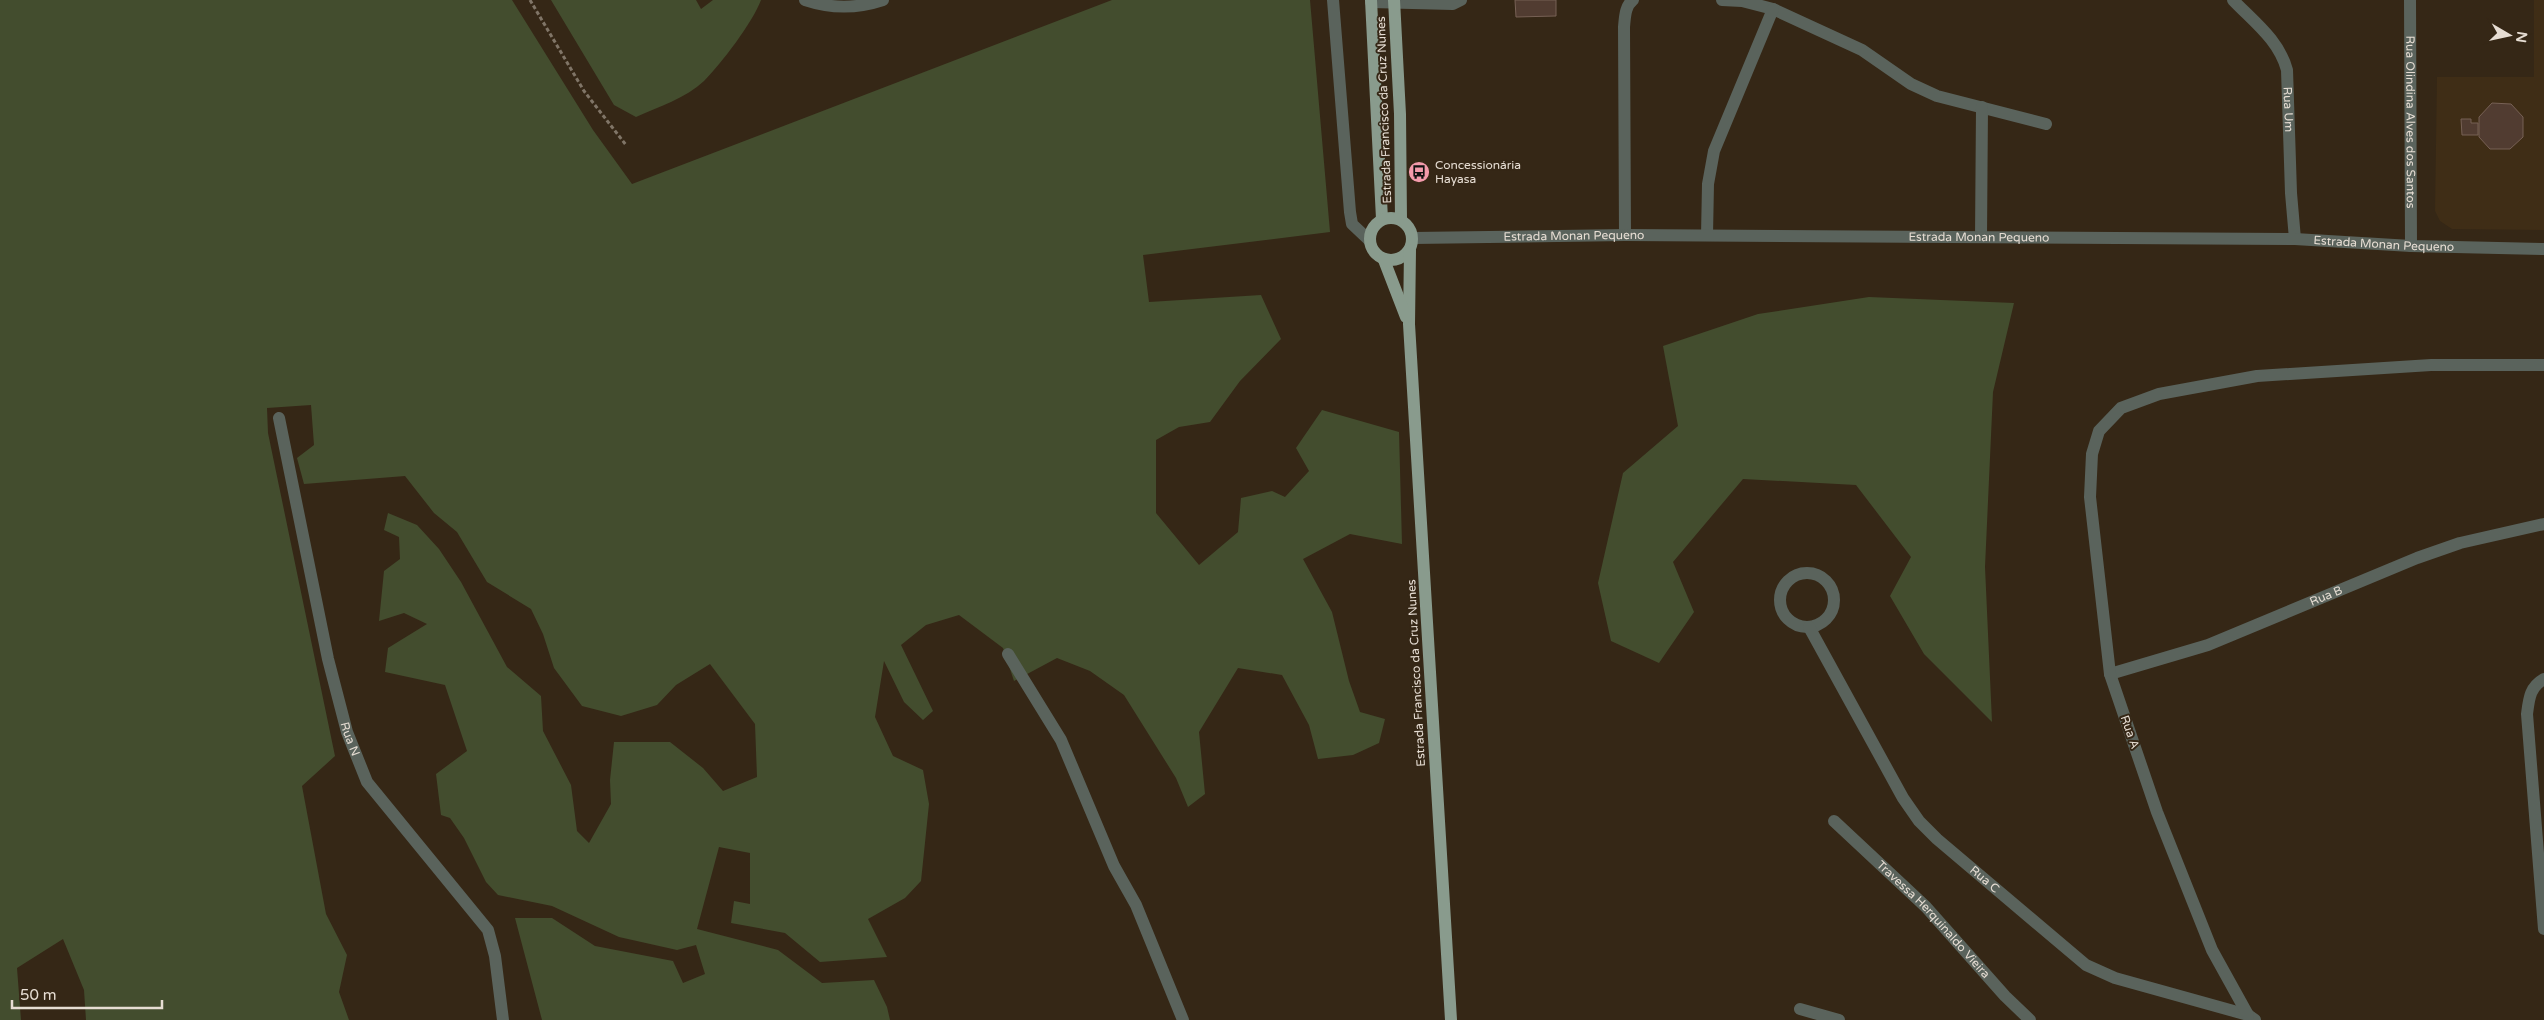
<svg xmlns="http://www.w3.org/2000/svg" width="2544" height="1020" font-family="'Varela Round',sans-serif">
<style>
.built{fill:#3f2d16}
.green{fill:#434d2e}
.building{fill:#513c31;stroke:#776155}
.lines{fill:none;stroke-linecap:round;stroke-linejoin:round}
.path{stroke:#807567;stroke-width:3;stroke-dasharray:4 2.5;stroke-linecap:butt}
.minor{stroke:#5a635c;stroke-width:12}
.major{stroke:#899b8d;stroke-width:12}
.labels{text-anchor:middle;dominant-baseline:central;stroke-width:4;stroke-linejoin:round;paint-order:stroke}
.street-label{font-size:12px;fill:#e6ddd3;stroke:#352716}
.poi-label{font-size:12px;fill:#e6ddd3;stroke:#352716;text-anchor:start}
</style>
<rect width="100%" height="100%" fill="#352716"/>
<polygon class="built" points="2534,0 2544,0 2544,230 2452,229 2440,221 2435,211 2437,77 2534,77"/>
<g class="green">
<polygon points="0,0 512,0 593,130 632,184 1112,0 1310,0 1330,232 1143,255 1149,302 1261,295 1281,339 1240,381 1210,422 1179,427 1156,440 1156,513 1199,565 1238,532 1241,498 1272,491 1285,497 1309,471 1296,448 1322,410 1399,432 1402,544 1350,534 1303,559 1332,612 1349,681 1360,712 1385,719 1379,743 1353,755 1318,759 1309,725 1282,675 1238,668 1199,732 1205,794 1188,807 1176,778 1124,695 1090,671 1057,658 1014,681 1003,648 959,615 926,625 901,645 933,711 923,720 904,702 884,661 875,717 893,756 923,770 929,804 921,881 905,898 868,919 887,957 820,962 785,933 731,923 734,901 750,904 750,853 719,847 697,929 778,950 822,983 874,980 887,1007 890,1020 542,1020 515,918 552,918 595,946 673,961 683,983 705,974 696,945 677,950 619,937 552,906 498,895 486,882 464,838 450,818 441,815 436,774 467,751 445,685 385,672 388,648 427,624 404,613 379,621 384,571 400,559 399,537 384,530 388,513 417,525 439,549 461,582 507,667 541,696 543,731 571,785 577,831 589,843 611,804 610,780 614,742 670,742 703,768 723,791 757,777 755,724 710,664 676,685 657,705 621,716 582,706 554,668 543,634 531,609 487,582 457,532 434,513 405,476 304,484 297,458 314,445 311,405 267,408 268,433 335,756 302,786 326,914 347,955 339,992 349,1020 86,1020 84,990 63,939 17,968 21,1020 0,1020"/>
<path d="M551,0H696L701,9L713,0H761C753,22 721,64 704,81C686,98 658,107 636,117L614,105Z"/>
<polygon points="1869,297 2014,303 1993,392 1985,567 1992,722 1924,654 1890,596 1911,557 1856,485 1743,479 1673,562 1694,612 1659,663 1611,641 1598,583 1623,473 1678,426 1663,346 1758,314"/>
</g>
<g class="building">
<polygon points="1515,0 1556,0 1556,16 1516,17"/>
<polygon points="2492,103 2511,104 2523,117 2523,137 2510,149 2490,149 2479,137 2479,117"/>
<polygon points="2461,119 2471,119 2471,123 2478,123 2478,135 2462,135"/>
</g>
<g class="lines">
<polyline class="path" points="530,0 584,91 626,145"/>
<g class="minor">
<path d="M805,0C832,9 856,9 883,0"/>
<polyline points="1333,0 1350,212 1352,224 1370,241"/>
<polyline points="1722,0 1742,1 1773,9 1862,50 1911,84 1937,96 2046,124"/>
<path id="s1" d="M2233,0C2254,22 2279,40 2287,70L2291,193L2295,239"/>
<path id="s2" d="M2410,0L2411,246"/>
<polyline points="1371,2 1453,4 1461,0"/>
<path d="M1625,235L1624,27C1625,17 1625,6 1633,0"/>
<polyline points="1707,235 1708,184 1714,151 1773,9"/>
<polyline points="1981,237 1982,107"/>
<path id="s3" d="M1413,238L1625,235L2295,239L2411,246L2544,249"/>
<path id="s4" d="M279,418L328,659L347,732L367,782L488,930L495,956L503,1020"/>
<circle cx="1807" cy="600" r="27"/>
<path id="s5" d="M1809,627L1903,798L1919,821L1937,839L2086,965L2115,978L2248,1015L2255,1020"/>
<polyline points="1008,654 1061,740 1114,866 1136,905 1183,1020"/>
<path id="s6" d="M2110,674L2208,645L2417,558L2460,543L2544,524"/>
<path d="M2544,679C2530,687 2529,698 2527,714L2544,929"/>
<path id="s7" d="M1834,821L1926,907L2005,996L2030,1020"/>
<polyline points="1800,1009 1839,1020"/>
<polyline points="2248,1015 2212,950 2157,812 2110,674 2090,497 2092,454 2099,431 2121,408 2159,394 2257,376 2431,365 2544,365"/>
</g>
<g class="major">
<polyline points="1371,0 1382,219"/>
<polyline points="1394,0 1400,114 1401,220"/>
<circle cx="1391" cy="239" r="21"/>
<polyline points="1410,250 1409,324 1451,1020"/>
<polyline points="1384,260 1406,317"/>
</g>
</g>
<defs>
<g id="bus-disc" transform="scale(1.125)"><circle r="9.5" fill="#f39aab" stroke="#352716"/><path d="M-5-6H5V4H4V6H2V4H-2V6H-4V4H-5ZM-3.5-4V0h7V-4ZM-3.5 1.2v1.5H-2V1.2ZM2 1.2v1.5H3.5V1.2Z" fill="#111"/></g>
</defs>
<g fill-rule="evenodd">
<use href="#bus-disc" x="1419" y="172"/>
</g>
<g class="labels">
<g class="street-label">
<text stroke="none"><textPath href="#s1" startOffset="129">Rua Um</textPath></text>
<text transform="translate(1384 110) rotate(-92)">Estrada Francisco da Cruz Nunes</text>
<text stroke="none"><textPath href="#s2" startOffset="122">Rua Olindina Alves dos Santos</textPath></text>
<text stroke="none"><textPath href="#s3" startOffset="161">Estrada Monan Pequeno</textPath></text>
<text stroke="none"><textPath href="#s3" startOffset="566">Estrada Monan Pequeno</textPath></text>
<text stroke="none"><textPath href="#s3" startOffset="971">Estrada Monan Pequeno</textPath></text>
<text stroke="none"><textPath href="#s6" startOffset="230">Rua B</textPath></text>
<text transform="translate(1416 673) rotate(-93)">Estrada Francisco da Cruz Nunes</text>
<text transform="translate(2130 732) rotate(71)">Rua A</text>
<text stroke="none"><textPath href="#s4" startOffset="329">Rua N</textPath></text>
<text stroke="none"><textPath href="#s5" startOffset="311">Rua C</textPath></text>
<text stroke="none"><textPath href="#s7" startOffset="140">Travessa Herquinaldo Vieira</textPath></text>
</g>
<g class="poi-label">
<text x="1435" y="165">Concessionária<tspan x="1435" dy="14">Hayasa</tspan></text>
</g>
</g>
<g transform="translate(2509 35) rotate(99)" stroke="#352716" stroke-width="4" paint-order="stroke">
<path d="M0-4L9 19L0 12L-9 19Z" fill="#e6ddd3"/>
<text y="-8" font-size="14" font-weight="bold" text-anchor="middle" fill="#e6ddd3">N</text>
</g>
<path d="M12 1000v8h150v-8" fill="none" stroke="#e6ddd3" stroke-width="2.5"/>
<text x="20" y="1000" font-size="15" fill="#e6ddd3" stroke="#352716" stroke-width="4" paint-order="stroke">50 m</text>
</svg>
